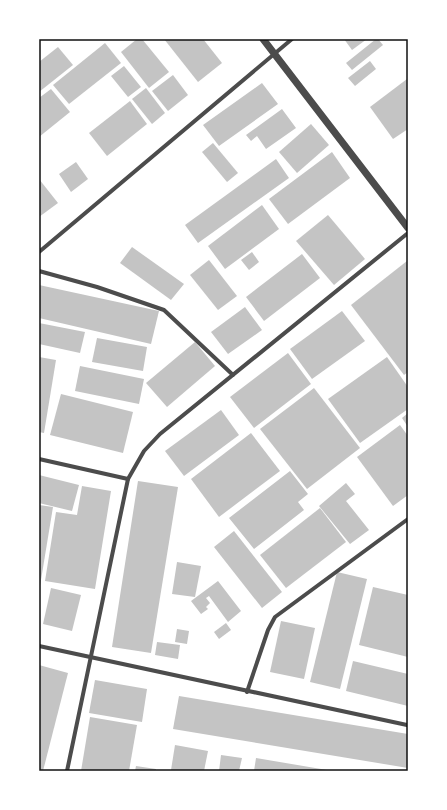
<svg xmlns="http://www.w3.org/2000/svg" width="447" height="810" font-family="Karla,sans-serif">
<style>
.building{fill:#c4c4c4}
.lines{fill:none;stroke-linecap:round;stroke-linejoin:round}
.minor{stroke:#4c4c4c;stroke-width:4}
.tertiary{stroke:#4c4c4c;stroke-width:7}
.neatline{fill:none;stroke:#111;stroke-width:1.5}
</style>
<rect width="100%" height="100%" fill="#fff"/>
<g class="building">
<polygon points="137,39 142,39 169,72 149,88 121,52"/>
<polygon points="164,39 203,39 222,63 198,82"/>
<polygon points="344,39 367,39 352,50"/>
<polygon points="376,39 378,39 383,45 352,70 346,63"/>
<polygon points="105,43 121,63 69,104 53,85"/>
<polygon points="58,47 73,65 39,92 39,62"/>
<polygon points="370,61 376,69 355,86 348,78"/>
<polygon points="124,66 141,87 128,97 111,76"/>
<polygon points="173,75 188,95 168,111 152,91"/>
<polygon points="407,79 408,129 393,139 370,107"/>
<polygon points="262,83 278,104 219,146 203,125"/>
<polygon points="146,88 165,113 152,124 132,99"/>
<polygon points="51,89 70,112 39,137 39,98"/>
<polygon points="130,101 147,124 107,156 89,133"/>
<polygon points="282,109 296,128 266,149 257,136 251,141 246,135"/>
<polygon points="311,124 329,145 297,173 279,152"/>
<polygon points="213,143 238,173 227,182 202,152"/>
<polygon points="332,152 350,178 288,224 269,199"/>
<polygon points="276,159 289,178 198,243 185,225"/>
<polygon points="76,162 88,179 71,192 59,174"/>
<polygon points="39,179 58,203 39,217"/>
<polygon points="262,205 279,229 225,269 208,246"/>
<polygon points="328,215 365,259 334,285 296,241"/>
<polygon points="132,247 184,284 171,300 120,263"/>
<polygon points="252,252 259,262 249,270 241,260"/>
<polygon points="302,254 320,278 264,321 246,297"/>
<polygon points="209,260 237,296 218,310 190,275"/>
<polygon points="407,261 408,263 408,372 404,375 351,305"/>
<polygon points="39,285 159,311 151,344 39,318"/>
<polygon points="245,307 262,330 228,354 211,332"/>
<polygon points="342,311 365,341 312,379 290,349"/>
<polygon points="39,323 85,332 80,353 39,344"/>
<polygon points="97,338 147,347 143,371 92,362"/>
<polygon points="195,342 215,366 167,407 146,383"/>
<polygon points="288,353 311,384 254,428 230,397"/>
<polygon points="39,357 56,360 44,433 39,432"/>
<polygon points="387,357 408,387 408,409 360,443 328,399"/>
<polygon points="80,366 144,379 139,404 75,391"/>
<polygon points="314,388 360,448 307,489 260,429"/>
<polygon points="61,394 133,412 123,453 50,435"/>
<polygon points="221,410 239,435 184,476 165,451"/>
<polygon points="408,413 408,427 402,418"/>
<polygon points="400,425 408,436 408,495 393,506 357,457"/>
<polygon points="251,433 280,471 219,517 191,479"/>
<polygon points="290,471 308,494 298,502 304,510 254,549 229,518"/>
<polygon points="39,475 79,485 72,511 39,503"/>
<polygon points="138,481 178,487 151,653 112,647"/>
<polygon points="346,483 355,494 346,501 369,530 350,544 319,506"/>
<polygon points="82,486 111,491 95,589 45,581 56,512 77,515"/>
<polygon points="39,505 53,507 40,586 39,586"/>
<polygon points="320,508 346,542 286,588 260,555"/>
<polygon points="234,531 282,592 262,608 214,547"/>
<polygon points="177,562 201,566 195,597 172,594"/>
<polygon points="337,572 367,579 340,689 310,682"/>
<polygon points="218,581 241,611 228,622 209,596 206,598 210,603 206,607 208,609 201,614 191,601"/>
<polygon points="373,587 408,595 408,657 359,645"/>
<polygon points="51,588 81,595 72,631 43,624"/>
<polygon points="281,621 315,628 304,679 270,672"/>
<polygon points="226,623 231,630 219,639 214,632"/>
<polygon points="177,629 189,631 187,644 175,642"/>
<polygon points="157,642 180,645 178,659 155,655"/>
<polygon points="353,661 408,674 408,706 346,691"/>
<polygon points="39,665 68,673 43,771 39,771"/>
<polygon points="95,680 147,689 142,722 89,713"/>
<polygon points="179,696 408,734 408,768 173,729"/>
<polygon points="90,717 137,725 129,771 81,771"/>
<polygon points="175,745 208,751 204,771 171,770"/>
<polygon points="221,755 242,758 239,771 219,771"/>
<polygon points="256,758 327,770 327,771 254,771"/>
<polygon points="136,766 156,769 156,771 135,771"/>
</g>
<g class="lines">
<g class="minor">
<polyline points="39,252 292,39"/>
<polyline points="39,271 97,287 164,310 233,375"/>
<polyline points="39,459 128,479"/>
<polyline points="39,646 407,725"/>
<polyline points="247,692 268,630 275,617 408,519"/>
<polyline points="67,771 128,479 144,451 160,434 408,233"/>
</g>
<polyline class="tertiary" points="263,39 408,228"/>
</g>
<rect width="447" height="810" fill="none" stroke="#ffffff" stroke-width="80"/>
<rect x="40" y="40" width="367" height="730" class="neatline"/>
</svg>
